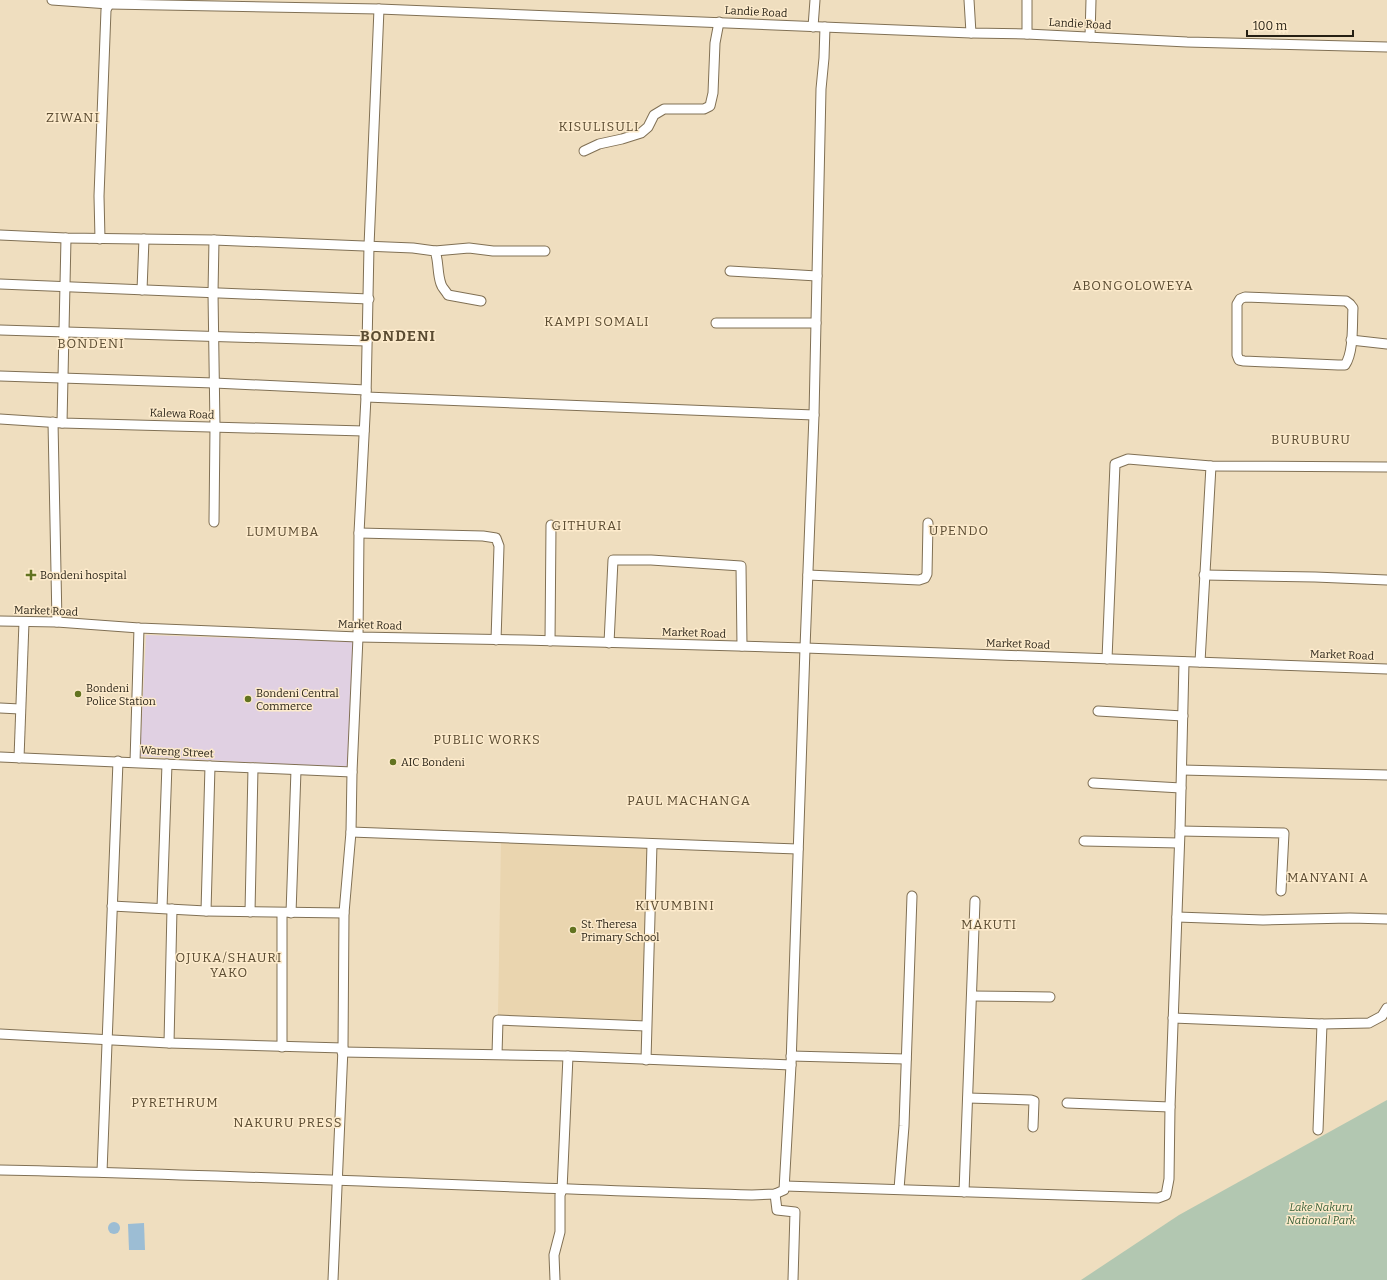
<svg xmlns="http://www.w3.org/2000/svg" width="1387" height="1280" font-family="Bitter,serif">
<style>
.commercial{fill:#e0d0e2}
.built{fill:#ead5af}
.green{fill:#b2c7b1}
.water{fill:#9cbdd4}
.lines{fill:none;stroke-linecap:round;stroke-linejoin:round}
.minor-casing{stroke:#807054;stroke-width:11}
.minor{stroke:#fff;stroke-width:9}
.poi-dot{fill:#627320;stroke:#fdebcc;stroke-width:1.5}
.labels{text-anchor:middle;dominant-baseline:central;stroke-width:3;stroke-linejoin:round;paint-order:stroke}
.street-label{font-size:11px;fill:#251f13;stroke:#fdebcc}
.poi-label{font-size:11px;fill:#251f13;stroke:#fdebcc;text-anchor:start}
.park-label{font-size:11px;font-style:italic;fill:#375f37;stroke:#fdebcc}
.quarter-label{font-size:13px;letter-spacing:1px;fill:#5c4d33;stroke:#fdebcc}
.district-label{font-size:15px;font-weight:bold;letter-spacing:1px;fill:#5c4d33;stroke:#fdebcc}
</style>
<rect width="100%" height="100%" fill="#efdebf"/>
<polygon class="commercial" points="146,635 356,642 349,768 140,756"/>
<polygon class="built" points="501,841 649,846 643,1023 498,1015"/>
<polygon class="green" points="1387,1100 1387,1280 1081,1280 1179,1215"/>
<g class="water">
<circle cx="114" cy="1228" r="6"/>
<polygon points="144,1223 145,1250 129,1250 128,1224"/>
</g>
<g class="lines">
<g class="minor-casing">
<g id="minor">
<polyline points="52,0 109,4 379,9 971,33 1027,34 1187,42 1387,47"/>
<polyline points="969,0 971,33"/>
<polyline points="813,27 815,0"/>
<polyline points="1027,34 1027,0"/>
<polyline points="1090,37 1091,0"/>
<polyline points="584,151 599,144 622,139 641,133 648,127 654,115 664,109 704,109 710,106 713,93 715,43 719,22"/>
<path d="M0,235L66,238L214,240L413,248L435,251C439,262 437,273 441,284C442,288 446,291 448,295L481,301"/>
<polyline points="100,239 99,196 106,10 109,4"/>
<polyline points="435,251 469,248 493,251 545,251"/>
<polyline points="730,271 817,276"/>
<polyline points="0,284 369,299"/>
<polyline points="142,290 144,239"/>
<path d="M1245,297L1346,301L1350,304L1353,308C1352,324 1354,352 1345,365H1338L1244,361L1239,360L1237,355V304L1240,299Z"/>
<polyline points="716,323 816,323"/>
<polyline points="0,330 367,341"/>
<polyline points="1351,340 1387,344"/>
<polyline points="0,376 214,383 366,390"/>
<polyline points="366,397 814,415"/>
<polyline points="0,419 62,423 364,431"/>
<polyline points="53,422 57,622"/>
<polyline points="62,423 66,238"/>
<polyline points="214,522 215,427 213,293 214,240"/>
<polyline points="359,533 483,536 496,538 499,546 496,640"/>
<polyline points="808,575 919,580 925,578 927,574 928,523"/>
<polyline points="1204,575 1315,577 1387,580"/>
<polyline points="0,621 57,622 139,628 358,637 524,640 805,648 1387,669"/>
<polyline points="550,641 551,525"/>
<polyline points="609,643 613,560 651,560 741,566 742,646"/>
<polyline points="1107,659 1115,464 1128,459 1211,466 1387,467"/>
<polyline points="1200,662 1211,466"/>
<polyline points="0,708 20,709"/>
<polyline points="1098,711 1183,716"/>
<polyline points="0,757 352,772"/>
<polyline points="19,758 24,622"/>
<polyline points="135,762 139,628"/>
<polyline points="1182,770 1387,775"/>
<polyline points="1093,783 1181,788"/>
<polyline points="1180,831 1284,833 1281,891"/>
<polyline points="351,832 798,849"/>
<polyline points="1084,841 1179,843"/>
<polyline points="112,906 206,911 344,913"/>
<polyline points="162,908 167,764"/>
<polyline points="206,911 210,766"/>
<polyline points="250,912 253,768"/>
<polyline points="282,913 282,1047"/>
<polyline points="291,913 296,770"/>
<polyline points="1177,917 1263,920 1350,918 1387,919"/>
<polyline points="972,996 1050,997"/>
<polyline points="1173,1018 1322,1024 1369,1023 1382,1016 1387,1008"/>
<polyline points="0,1034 169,1043 343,1048"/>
<polyline points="169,1043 172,909"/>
<polyline points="342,1052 568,1056 791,1065"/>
<polyline points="497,1054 498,1020 646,1026"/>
<polyline points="791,1056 906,1059"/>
<polyline points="646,1060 652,844"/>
<polyline points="968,1098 1031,1100 1034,1101 1033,1127"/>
<polyline points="1067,1103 1170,1107"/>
<polyline points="1318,1130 1322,1024"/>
<path d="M0,1170C251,1175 502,1188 752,1195L775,1194L784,1190L791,1065L805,648L814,415L821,89L824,58L825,27"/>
<polyline points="102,1172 118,761"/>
<polyline points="785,1186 1158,1198 1166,1195 1169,1179 1170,1107 1180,831 1184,662"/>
<polyline points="899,1189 904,1126 912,896"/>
<polyline points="964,1192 975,901"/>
<polyline points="775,1194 777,1210 795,1212 793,1280"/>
<polyline points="333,1280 343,1048 344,913 351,832 352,772 358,637 359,533 366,397 369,246 379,9"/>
<polyline points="555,1280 554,1255 560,1232 560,1195 562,1190 568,1056"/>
</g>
</g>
<use href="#minor" class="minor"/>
</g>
<g class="poi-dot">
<path d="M29 569h4v4h4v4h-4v4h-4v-4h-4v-4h4z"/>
<circle cx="78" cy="694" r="4"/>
<circle cx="248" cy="699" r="4"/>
<circle cx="393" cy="762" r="4"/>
<circle cx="573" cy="930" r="4"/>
</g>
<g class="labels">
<g class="street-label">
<text transform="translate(756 12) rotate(3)">Landie Road</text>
<text transform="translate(1080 24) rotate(3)">Landie Road</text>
<text transform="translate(182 414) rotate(2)">Kalewa Road</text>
<text transform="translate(46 611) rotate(2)">Market Road</text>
<text transform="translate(370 625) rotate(2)">Market Road</text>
<text transform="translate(694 633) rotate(2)">Market Road</text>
<text transform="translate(1018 644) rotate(2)">Market Road</text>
<text transform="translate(1342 655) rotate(2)">Market Road</text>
<text transform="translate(177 752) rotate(3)">Wareng Street</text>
</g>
<g class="poi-label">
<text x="40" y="575">Bondeni hospital</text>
<text x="86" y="688">Bondeni<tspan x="86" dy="13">Police Station</tspan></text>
<text x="256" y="693">Bondeni Central<tspan x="256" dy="13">Commerce</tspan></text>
<text x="401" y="762">AIC Bondeni</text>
<text x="581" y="924">St. Theresa<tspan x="581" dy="13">Primary School</tspan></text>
</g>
<g class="park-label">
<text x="1321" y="1207">Lake Nakuru<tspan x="1321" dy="13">National Park</tspan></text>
</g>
<g class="quarter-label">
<text x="73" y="117">ZIWANI</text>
<text x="599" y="126">KISULISULI</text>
<text x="1133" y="285">ABONGOLOWEYA</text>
<text x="597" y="321">KAMPI SOMALI</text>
<text x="91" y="343">BONDENI</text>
<text x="1311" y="439">BURUBURU</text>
<text x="587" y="525">GITHURAI</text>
<text x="959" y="530">UPENDO</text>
<text x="283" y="531">LUMUMBA</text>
<text x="487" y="739">PUBLIC WORKS</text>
<text x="689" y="800">PAUL MACHANGA</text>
<text x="1328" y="877">MANYANI A</text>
<text x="675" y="905">KIVUMBINI</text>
<text x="989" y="924">MAKUTI</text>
<text x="229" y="957">OJUKA/SHAURI<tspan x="229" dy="15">YAKO</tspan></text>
<text x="175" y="1102">PYRETHRUM</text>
<text x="288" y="1122">NAKURU PRESS</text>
</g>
<g class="district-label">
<text x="398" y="336">BONDENI</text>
</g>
</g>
<path d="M1247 30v6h106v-6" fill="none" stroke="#251f13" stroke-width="2"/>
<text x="1253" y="30" font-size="12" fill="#251f13" stroke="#fdebcc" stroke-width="3" paint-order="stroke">100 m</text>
</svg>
